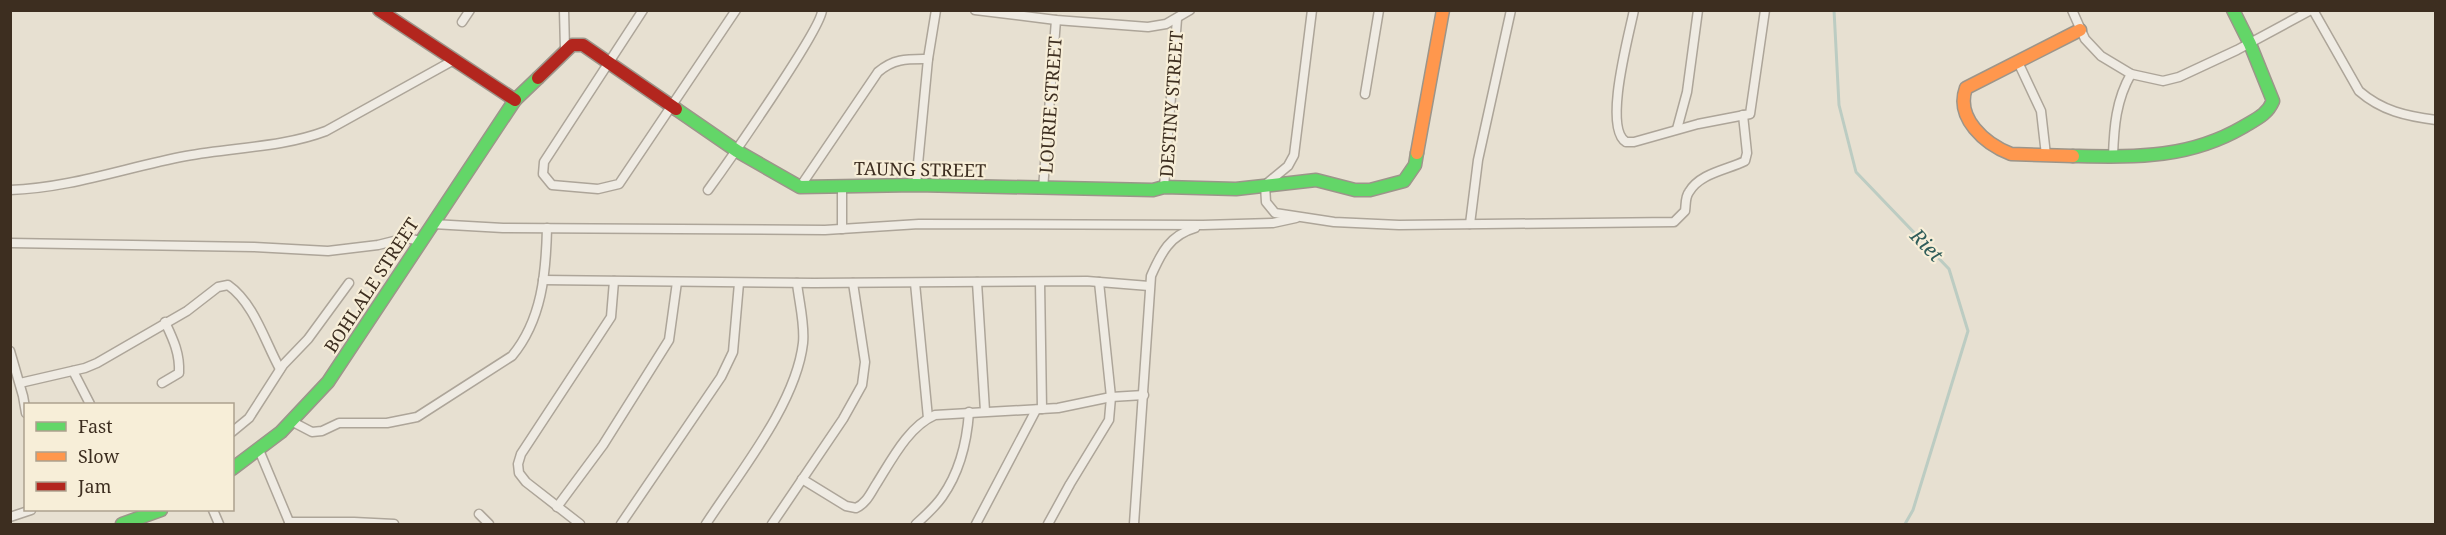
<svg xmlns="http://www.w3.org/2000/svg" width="2446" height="535" font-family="'Noto Serif',serif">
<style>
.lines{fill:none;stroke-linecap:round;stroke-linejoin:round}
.stream{stroke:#bcccc2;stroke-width:3}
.street-casing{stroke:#ada599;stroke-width:11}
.fast-casing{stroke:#9c958a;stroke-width:15}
.slow-casing{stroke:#9c958a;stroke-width:15}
.jam-casing{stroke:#9c958a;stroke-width:15}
.street{stroke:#efebe3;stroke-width:8}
.fast{stroke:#63d668;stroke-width:12}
.slow{stroke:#ff974d;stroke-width:12}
.jam{stroke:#b3261e;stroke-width:12}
.labels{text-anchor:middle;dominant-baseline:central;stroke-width:4.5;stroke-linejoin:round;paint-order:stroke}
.street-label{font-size:18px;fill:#3d2e20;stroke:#f7eed8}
.water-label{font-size:20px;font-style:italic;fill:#2f5d5a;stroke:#f7eed8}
</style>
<rect width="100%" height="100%" fill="#e7e0d1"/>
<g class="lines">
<polyline class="stream" points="1834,10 1839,105 1856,172 1949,269 1968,331 1913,510 1905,524"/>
<g class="street-casing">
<g id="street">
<polyline points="564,10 565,49"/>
<polyline points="643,10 544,162 543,174 552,185 598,189 619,184 736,10"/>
<polyline points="975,10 1056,20 1148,27 1166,24 1190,10"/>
<path d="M1312,10L1294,155L1288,166L1265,185L1266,202L1275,213L1334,222L1399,225L1674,222L1685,211C1686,205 1685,197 1689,192C1700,173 1727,170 1745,161L1747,153L1743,115"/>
<path d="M1634,10C1629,35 1603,128 1626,142H1634L1698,124L1750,114L1765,10"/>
<polyline points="2072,10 2085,39 2101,56 2131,74 2163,81 2179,77 2237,50 2311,10"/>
<path d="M2313,10L2359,91C2382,111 2406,116 2436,120"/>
<polyline points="462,22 470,10"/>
<polyline points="2018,62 2041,111 2046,155"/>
<polyline points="1365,94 1379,10"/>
<polyline points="1677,129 1687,92 1698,10"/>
<path d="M2113,156C2114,127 2116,100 2131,74"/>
<polyline points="916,185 928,59 936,10"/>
<polyline points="842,186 842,229"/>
<path d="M800,187L878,72C894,58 908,59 928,59"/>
<polyline points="1164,187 1177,19"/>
<polyline points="1043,189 1056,20"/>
<path d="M10,190C71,188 127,167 186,156C233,147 281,148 326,131L454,60"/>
<path d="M708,190C724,168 823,27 822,10"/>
<polyline points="433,224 503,228 825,230 919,224 1203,225 1273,223 1296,218"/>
<polyline points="1470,224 1478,160 1511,10"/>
<polyline points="10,243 254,247 328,251 378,245 406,238 421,241"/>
<polyline points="543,280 814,283 1087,281 1149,286"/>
<polyline points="977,282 985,411"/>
<polyline points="1040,282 1042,409"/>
<polyline points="915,283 928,418"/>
<polyline points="10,351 23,396 26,413"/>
<polyline points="73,371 90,404"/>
<path d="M20,383L85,368L97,363L187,311L218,287L228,285C254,303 265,342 280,369"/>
<path d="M162,383L179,373C180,353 173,339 165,322"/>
<path d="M291,421L312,432L322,431L339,423H387L417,417L512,356C542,320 546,273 547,228"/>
<polyline points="232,432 249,418 283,365 308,339 349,283"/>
<polyline points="259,450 290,524"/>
<path d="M802,479L846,506L856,508C867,503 871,492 877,483C892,459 909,426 935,415L1058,408L1111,397L1144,395"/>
<polyline points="557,507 603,445 669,340 677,282"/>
<polyline points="213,510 219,524"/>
<polyline points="479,514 489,524"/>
<polyline points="10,517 31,510"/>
<polyline points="289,522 354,522 394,524"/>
<polyline points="580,524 526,482 519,473 518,464 521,454 611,317 614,281"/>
<polyline points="621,524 721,377 733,352 739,283"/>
<path d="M706,524C739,473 796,404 803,343C805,324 799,302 797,283"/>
<polyline points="772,524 843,419 862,385 865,362 853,283"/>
<path d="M916,524C925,516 935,507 942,497C959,473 967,441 969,412"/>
<polyline points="976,524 1036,410"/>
<polyline points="1048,524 1070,484 1109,420 1111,397 1099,282"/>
<path d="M1134,524L1151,276C1161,253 1170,235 1195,228"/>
</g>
</g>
<g class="fast-casing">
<g id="fast">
<polyline points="676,109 737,151 800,187 916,185 1153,190 1164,187 1236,189 1316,180 1355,190 1370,190 1404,181 1415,165 1417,153"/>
<path d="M2073,156C2135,157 2188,159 2243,127C2256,119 2267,115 2273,101L2250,44L2233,10"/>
<polyline points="232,469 281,432 328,382 515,100 538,78"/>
<polyline points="122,524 161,510"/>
</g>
</g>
<g class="slow-casing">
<g id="slow">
<polyline points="1417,153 1443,10"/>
<path d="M2073,156L2011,154C1985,144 1955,118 1966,88L2080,30"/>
</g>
</g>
<g class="jam-casing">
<g id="jam">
<polyline points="379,10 515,100"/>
<polyline points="538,78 572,45 583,45 676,109"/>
</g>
</g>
<use href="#street" class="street"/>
<use href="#fast" class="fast"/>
<use href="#slow" class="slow"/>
<use href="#jam" class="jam"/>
</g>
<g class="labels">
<g class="street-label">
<text transform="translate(1171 104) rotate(-86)">DESTINY STREET</text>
<text transform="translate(1050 105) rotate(-86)">LOURIE STREET</text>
<text transform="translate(920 169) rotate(1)">TAUNG STREET</text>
<text transform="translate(371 285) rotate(-57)">BOHLALE STREET</text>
</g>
<g class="water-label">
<text transform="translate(1927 245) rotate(46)">Riet</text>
</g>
</g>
<rect width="2446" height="535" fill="none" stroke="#3d2e20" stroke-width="24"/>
<rect x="24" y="403" width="210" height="108" fill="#f7eed8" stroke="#ada18e" stroke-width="1.5"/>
<rect x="36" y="422" width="30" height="9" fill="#63d668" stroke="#ada18e" stroke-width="1.5"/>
<text x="78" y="433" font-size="18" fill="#3d2e20">Fast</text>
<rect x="36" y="452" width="30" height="9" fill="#ff974d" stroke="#ada18e" stroke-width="1.5"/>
<text x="78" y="463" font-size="18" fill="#3d2e20">Slow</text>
<rect x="36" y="482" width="30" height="9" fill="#b3261e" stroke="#ada18e" stroke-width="1.5"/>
<text x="78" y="493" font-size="18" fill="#3d2e20">Jam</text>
</svg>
